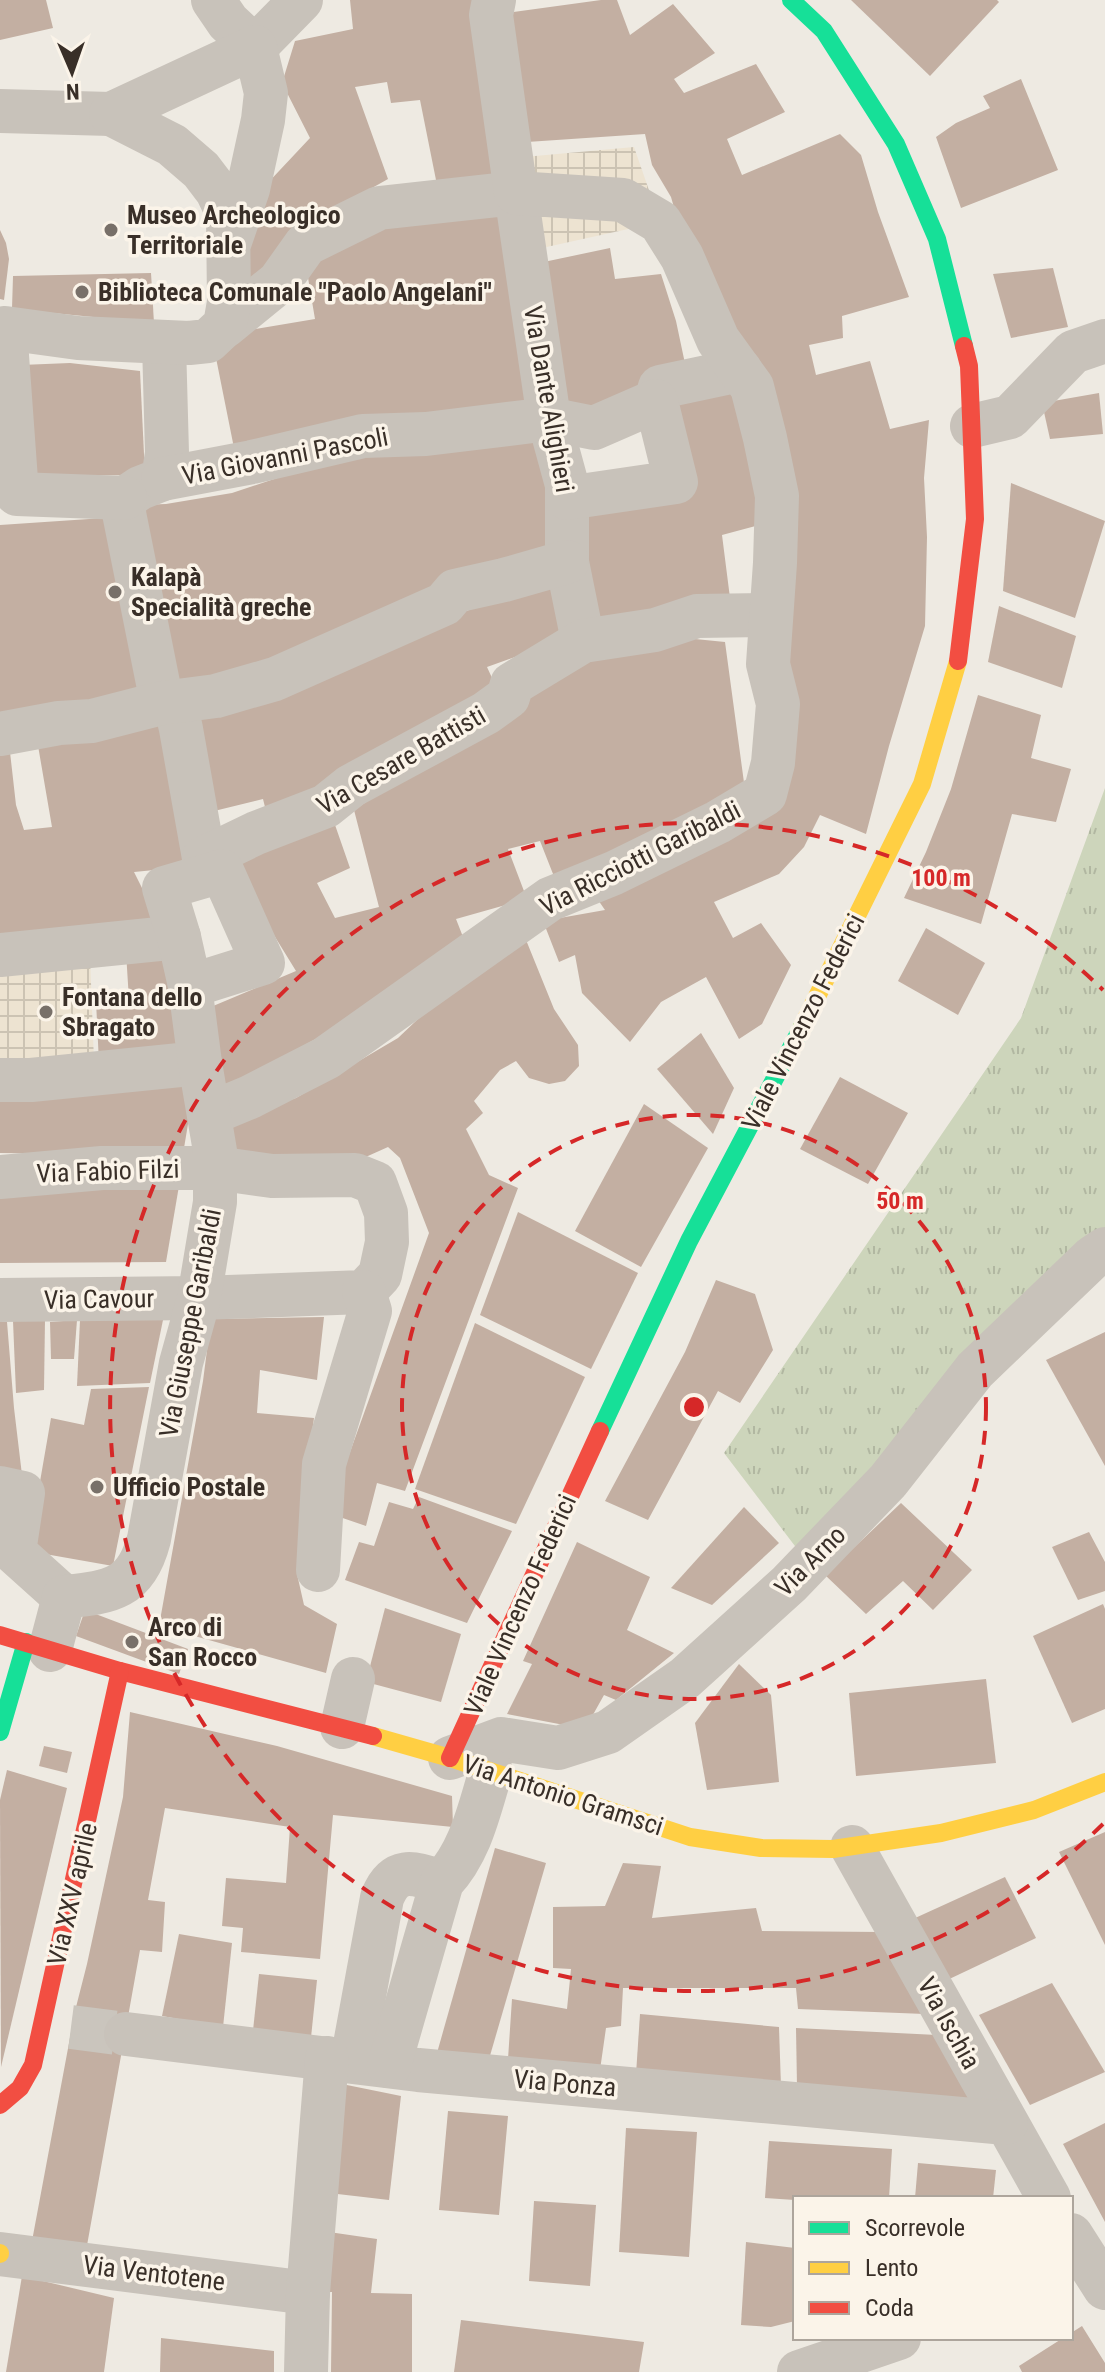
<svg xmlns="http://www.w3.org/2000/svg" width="1105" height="2372" font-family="'Roboto Condensed',sans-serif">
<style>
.grass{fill:url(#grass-tufts)}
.plaza{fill:url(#plaza-grid)}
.building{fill:#c3afa2}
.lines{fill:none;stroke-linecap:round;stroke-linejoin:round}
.street-tunnel{stroke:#cac5bd;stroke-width:44;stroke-dasharray:44 22;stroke-linecap:butt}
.street{stroke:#c8c2ba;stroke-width:44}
.fast{stroke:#16e098;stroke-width:18}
.slow{stroke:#ffcf43;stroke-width:18}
.jam{stroke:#f24e42;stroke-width:18}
.ring{fill:none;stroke:#d62828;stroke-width:4;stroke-dasharray:14 10}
.poi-dot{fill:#787069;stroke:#fbf4e9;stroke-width:3}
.labels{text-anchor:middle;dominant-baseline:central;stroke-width:7;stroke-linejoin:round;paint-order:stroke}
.poi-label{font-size:26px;font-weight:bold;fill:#392f28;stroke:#fbf4e9;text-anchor:start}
.street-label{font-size:26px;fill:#392f28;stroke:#fbf4e9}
.centre{fill:#d62828;stroke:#fbf4e9;stroke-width:4}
.ring-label{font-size:24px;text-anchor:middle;font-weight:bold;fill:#d62828;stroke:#fbf4e9;stroke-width:7;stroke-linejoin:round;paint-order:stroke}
</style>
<defs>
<pattern id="grass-tufts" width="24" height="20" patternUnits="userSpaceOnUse" patternTransform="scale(2)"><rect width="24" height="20" fill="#cdd5bb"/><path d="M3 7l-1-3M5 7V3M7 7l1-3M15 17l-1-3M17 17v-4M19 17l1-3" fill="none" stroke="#b1b7a1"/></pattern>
<pattern id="plaza-grid" width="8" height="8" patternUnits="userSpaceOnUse" patternTransform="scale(2)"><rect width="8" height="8" fill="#ede3d1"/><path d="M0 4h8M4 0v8" fill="none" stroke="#ccc3b3"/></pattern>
</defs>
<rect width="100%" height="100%" fill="#eeeae2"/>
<polygon class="grass" points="1105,788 1105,1266 798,1550 724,1453 1021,1018"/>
<g class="plaza">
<polygon points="634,147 660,222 524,252 513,158"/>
<polygon points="90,956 94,1061 0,1072 0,962"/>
</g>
<g class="building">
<polygon points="0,0 46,0 53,28 0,40"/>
<polygon points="350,0 474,0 501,182 438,190 420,100 391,103 387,82 355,87 388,179 308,224 256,285 242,276 264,187 310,138 282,83 295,41 353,29"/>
<polygon points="601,0 617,0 630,35 673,4 715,53 674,79 684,93 756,64 785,112 727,139 742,175 840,134 861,155 878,212 909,297 842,316 843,338 809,345 816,375 870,361 890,429 929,420 924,478 927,537 925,626 889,746 866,834 820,815 804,847 779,874 714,902 733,938 761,923 791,965 762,1024 739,1039 706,977 661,1002 630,1042 582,993 575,955 559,962 543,921 605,910 596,897 689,855 796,722 733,339 679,225 671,197 652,165 645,134 527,142 506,13"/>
<polygon points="851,0 997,0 999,2 930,76"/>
<polygon points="1021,79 1058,170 961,208 936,137 956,123 990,108 983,96"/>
<polygon points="502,206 534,408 234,448 216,358 250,330 315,319 304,254 406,216"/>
<polygon points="0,230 6,243 9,259 4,300 0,299"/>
<polygon points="610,248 615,279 661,274 676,321 687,373 605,409 561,408 539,263"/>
<polygon points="1053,268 1068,327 1011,338 993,274"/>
<polygon points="151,273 154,323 12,309 13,276"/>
<polygon points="70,363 140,371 145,475 31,476 21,365"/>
<polygon points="734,383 763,524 722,535 730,598 597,623 580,510 693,493 667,392"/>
<polygon points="1099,393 1103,434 1050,439 1042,403"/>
<polygon points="532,437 554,488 550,553 243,672 175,682 140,505 166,504 232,493 313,466 354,456"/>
<polygon points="1011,483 1105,521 1075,618 1003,591"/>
<polygon points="104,518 148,696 0,718 0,525"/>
<polygon points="554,579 566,639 487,667 498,691 267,815 263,799 206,813 190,712"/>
<polygon points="999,606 1076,636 1062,688 988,662"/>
<polygon points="685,638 725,642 745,790 555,879 540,841 508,849 527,899 456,919 465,942 384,1002 222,1090 206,1009 296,971 227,859 334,822 350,868 317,883 335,918 379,907 354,810 576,664"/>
<polygon points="978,695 1041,715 1031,758 1071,769 1056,822 1012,814 981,924 904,898 926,852 951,789"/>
<polygon points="171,715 195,866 134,872 161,926 0,940 0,753 10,752 16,805 24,830 52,827 36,734"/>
<polygon points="926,928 985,963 958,1015 898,981"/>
<polygon points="524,935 554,1009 578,1045 579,1066 565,1081 549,1084 529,1078 516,1061 500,1070 474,1101 483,1113 466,1129 489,1175 518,1188 405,1491 377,1483 366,1526 328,1513 429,1233 400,1158 388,1147 359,1160 312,1160 234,1150 228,1120 296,1098 398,1038 459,980"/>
<polygon points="176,949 184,1054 99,1063 96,1001 129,1000 126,952"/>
<polygon points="701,1033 734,1088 713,1134 657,1069"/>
<polygon points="187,1076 190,1112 184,1148 84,1154 0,1153 0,1095"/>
<polygon points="840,1077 908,1113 868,1184 800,1149"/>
<polygon points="644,1104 708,1148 641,1267 575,1231"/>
<polygon points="180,1180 166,1262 0,1263 0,1184"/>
<polygon points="518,1212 638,1273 591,1369 480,1315"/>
<polygon points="716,1280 755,1294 773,1350 740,1403 718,1391 648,1520 605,1501 685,1352"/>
<polygon points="324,1317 317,1380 260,1370 257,1413 314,1418 304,1493 297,1574 304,1605 337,1624 326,1673 159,1626 203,1381 211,1319"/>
<polygon points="45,1319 44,1390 16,1393 13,1321"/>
<polygon points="77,1320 74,1359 51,1359 50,1322"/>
<polygon points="80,1320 163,1320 150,1383 77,1386"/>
<polygon points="0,1322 7,1322 14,1408 22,1475 0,1473"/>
<polygon points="475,1323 585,1377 516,1524 415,1489"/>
<polygon points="1105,1332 1105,1466 1046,1360"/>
<polygon points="149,1387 113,1566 28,1551 51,1418 84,1425 91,1389"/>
<polygon points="419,1497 512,1531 467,1623 345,1580 359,1542 374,1546 389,1502 413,1509"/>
<polygon points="901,1503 972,1570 933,1610 903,1581 866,1614 825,1575"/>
<polygon points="744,1507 779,1543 712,1605 671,1588"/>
<polygon points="1089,1532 1105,1562 1105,1591 1078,1600 1052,1547"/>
<polygon points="577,1542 650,1577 627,1630 674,1653 616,1700 604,1695 585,1729 507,1714 532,1664 523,1661"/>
<polygon points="1103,1604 1105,1609 1105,1709 1072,1723 1033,1636"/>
<polygon points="385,1608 461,1634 441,1702 366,1682"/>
<polygon points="85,1610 188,1649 179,1674 76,1636"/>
<polygon points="739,1664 771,1695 779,1782 707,1790 695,1723"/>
<polygon points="986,1679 996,1763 856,1776 849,1693"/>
<polygon points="130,1712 277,1746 452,1796 453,1827 333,1815 320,1959 241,1952 243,1928 222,1926 226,1878 286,1883 290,1827 165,1808 148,1900 165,1902 162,1952 140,1950 86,2251 32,2241 75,2011 87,1964 123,1797"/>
<polygon points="44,1746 72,1752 67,1773 39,1766"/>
<polygon points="7,1770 67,1788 1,2067 0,1800"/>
<polygon points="1105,1832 1105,1945 1059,1852"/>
<polygon points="495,1848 546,1863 487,2066 435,2060"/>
<polygon points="623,1863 661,1866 652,1918 756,1908 762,1931 882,1932 925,2014 798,2009 796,1988 623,1988 621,2026 606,2028 600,2070 508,2059 512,1999 567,2009 571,1969 553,1968 553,1907 605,1906"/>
<polygon points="1005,1877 1036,1938 943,1982 913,1919"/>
<polygon points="179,1934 232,1943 223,2027 162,2016"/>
<polygon points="259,1974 317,1980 310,2047 252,2040"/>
<polygon points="1052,1983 1105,2072 1030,2105 979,2015"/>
<polygon points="640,2014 779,2027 781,2087 636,2074"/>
<polygon points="796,2028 937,2035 974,2106 797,2086"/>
<polygon points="337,2083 401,2096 389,2200 329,2193"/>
<polygon points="448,2111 508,2116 499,2215 439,2210"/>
<polygon points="1105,2123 1105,2222 1063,2144"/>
<polygon points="626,2128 697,2132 689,2257 619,2252"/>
<polygon points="769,2141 892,2149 889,2198 795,2200 765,2198"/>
<polygon points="918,2163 996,2170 993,2198 915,2198"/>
<polygon points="534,2201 596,2205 590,2286 529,2281"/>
<polygon points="329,2232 377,2239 371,2293 412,2294 412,2372 331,2372 332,2292 325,2292"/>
<polygon points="746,2242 795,2248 795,2321 771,2327 741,2325"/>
<polygon points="22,2276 114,2298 104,2372 6,2372"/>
<polygon points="461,2320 644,2342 639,2372 454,2372"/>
<polygon points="1082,2326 1105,2363 1105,2372 1022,2372 1019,2366 1063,2338 1071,2338 1071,2333"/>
<polygon points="161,2338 274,2351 274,2372 160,2372"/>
</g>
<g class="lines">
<polyline class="street-tunnel" points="71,2027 126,2034"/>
<g class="street">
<polyline points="213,0 228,22 255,47 301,0"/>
<polyline points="0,111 111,114"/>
<polyline points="225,326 279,282 306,244 379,208 516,193 549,419 567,485 567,562 583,641"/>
<polyline points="164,343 167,453 163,479 140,488 125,498 124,513 162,703 177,711 181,729 207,875"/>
<polyline points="656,401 660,387 740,370"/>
<polyline points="972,426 1010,417 1073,352 1105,341"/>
<polyline points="163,479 252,462 363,436 426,434 549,419 594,428 656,401 676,482 567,498"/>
<polyline points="125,498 17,494 5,328 78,338 189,343 208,341 225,325 229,302 228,214 217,191 201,170 172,145 111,114 255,47 266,93 263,120 248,189 229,244"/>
<polyline points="0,734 59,723 92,721 162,703 216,696 275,679 444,604 455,591 504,580 567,562"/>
<polyline points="204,858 256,833 326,806 351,786 486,713 508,697 512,684 583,641 655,630 697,616 771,615"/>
<polyline points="0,955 179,937"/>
<polyline points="0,1080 31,1080 200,1063"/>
<polyline points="209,1114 250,1097 326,1058 550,899 614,873 718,822 765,794 773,763 778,704 768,664 775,563 777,496 765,438 752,387 718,340 682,257 660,222 623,200 516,193 491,15 494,0"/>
<polyline points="0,1177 102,1168 215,1168 272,1176 355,1175 375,1183 386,1213 387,1242 380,1275 364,1292 199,1298 0,1300"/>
<polyline points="0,1488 23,1493 14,1552 64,1597"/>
<polyline points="318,1570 324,1464 370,1311 364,1292"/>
<path d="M50,1650L64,1597C110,1592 136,1590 149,1539L181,1363L199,1298L215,1202V1151L200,1063L190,986L179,937L164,888L222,871L263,963L190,986"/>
<polyline points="342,1727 353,1679"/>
<polyline points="450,1758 501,1739 558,1748 608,1732 685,1678 789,1584 888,1481 975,1370 1093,1257 1105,1249"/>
<polyline points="852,1847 1049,2198"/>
<polyline points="126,2034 418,2070 1006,2123"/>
<path d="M352,2061L382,1898C395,1865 414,1873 442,1882"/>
<path d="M389,2066L442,1882C471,1851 479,1810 491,1771"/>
<polyline points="1071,2235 1105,2288"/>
<polyline points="0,2254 308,2293"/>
<polyline points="306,2372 308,2293 327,2058"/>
<polyline points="799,2372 899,2338"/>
</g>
<g class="fast">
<polyline points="791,0 824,31 896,144 937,239 964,346"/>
<polyline points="600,1431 689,1241 802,1027"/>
<polyline points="0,1732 26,1642"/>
</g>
<g class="slow">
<polyline points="802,1027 922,784 958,661"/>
<polyline points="373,1736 450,1758 690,1837 761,1848 833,1849 941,1833 1034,1810 1105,1782"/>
<polyline points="0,2253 0,2254"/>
</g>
<g class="jam">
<polyline points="958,661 975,519 969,366 964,346"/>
<polyline points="0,1635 120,1671 373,1736"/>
<polyline points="450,1758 600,1431"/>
<polyline points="0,2105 20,2088 33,2065 120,1671"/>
</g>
</g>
<g class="ring">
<circle cx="694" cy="1407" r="292"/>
<path d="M1103 1824A584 584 0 1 1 1103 990"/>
</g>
<g class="poi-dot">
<circle cx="111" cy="230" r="8"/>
<circle cx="82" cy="292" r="8"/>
<circle cx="115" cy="592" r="8"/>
<circle cx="46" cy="1012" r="8"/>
<circle cx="97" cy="1487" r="8"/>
<circle cx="132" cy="1642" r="8"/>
</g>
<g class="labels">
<g class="poi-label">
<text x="127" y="215">Museo Archeologico<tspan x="127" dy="30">Territoriale</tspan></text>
<text x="98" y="292">Biblioteca Comunale "Paolo Angelani"</text>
<text x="131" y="577">Kalapà<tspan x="131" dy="30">Specialità greche</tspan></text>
<text x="62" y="997">Fontana dello<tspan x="62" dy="30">Sbragato</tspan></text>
<text x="113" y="1487">Ufficio Postale</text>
<text x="148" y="1627">Arco di<tspan x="148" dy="30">San Rocco</tspan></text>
</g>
<g class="street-label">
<text transform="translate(549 399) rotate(80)">Via Dante Alighieri</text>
<text transform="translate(285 456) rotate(-11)">Via Giovanni Pascoli</text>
<text transform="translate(401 760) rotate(-30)">Via Cesare Battisti</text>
<text transform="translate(640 858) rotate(-27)">Via Ricciotti Garibaldi</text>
<text transform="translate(803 1022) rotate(-63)">Viale Vincenzo Federici</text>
<text transform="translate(108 1171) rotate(-2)">Via Fabio Filzi</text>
<text transform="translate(99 1299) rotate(-1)">Via Cavour</text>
<text transform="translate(190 1323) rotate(-79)">Via Giuseppe Garibaldi</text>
<text transform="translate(810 1561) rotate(-45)">Via Arno</text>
<text transform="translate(520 1605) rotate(-66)">Viale Vincenzo Federici</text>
<text transform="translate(563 1795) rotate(18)">Via Antonio Gramsci</text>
<text transform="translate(72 1894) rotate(-77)">Via XXV aprile</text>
<text transform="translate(949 2023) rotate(61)">Via Ischia</text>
<text transform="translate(565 2083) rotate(5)">Via Ponza</text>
<text transform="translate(154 2273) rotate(7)">Via Ventotene</text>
</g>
</g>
<circle cx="694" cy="1407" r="12" class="centre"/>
<g class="ring-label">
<text x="941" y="886">100 m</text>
<text x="900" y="1209">50 m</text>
</g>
<rect x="793" y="2196" width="280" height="144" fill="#fbf4e9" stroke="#ada59c" stroke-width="2"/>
<rect x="809" y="2222" width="40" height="12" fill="#16e098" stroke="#ada59c" stroke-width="2"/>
<text x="865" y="2236" font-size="24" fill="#392f28">Scorrevole</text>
<rect x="809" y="2262" width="40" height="12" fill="#ffcf43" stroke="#ada59c" stroke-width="2"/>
<text x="865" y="2276" font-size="24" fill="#392f28">Lento</text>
<rect x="809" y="2302" width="40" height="12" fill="#f24e42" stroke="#ada59c" stroke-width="2"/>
<text x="865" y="2316" font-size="24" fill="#392f28">Coda</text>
<g transform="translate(72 72) rotate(178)" stroke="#fbf4e9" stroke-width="6" paint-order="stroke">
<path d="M0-6L14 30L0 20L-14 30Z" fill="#392f28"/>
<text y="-12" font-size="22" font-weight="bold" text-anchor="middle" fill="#392f28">N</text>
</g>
</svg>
